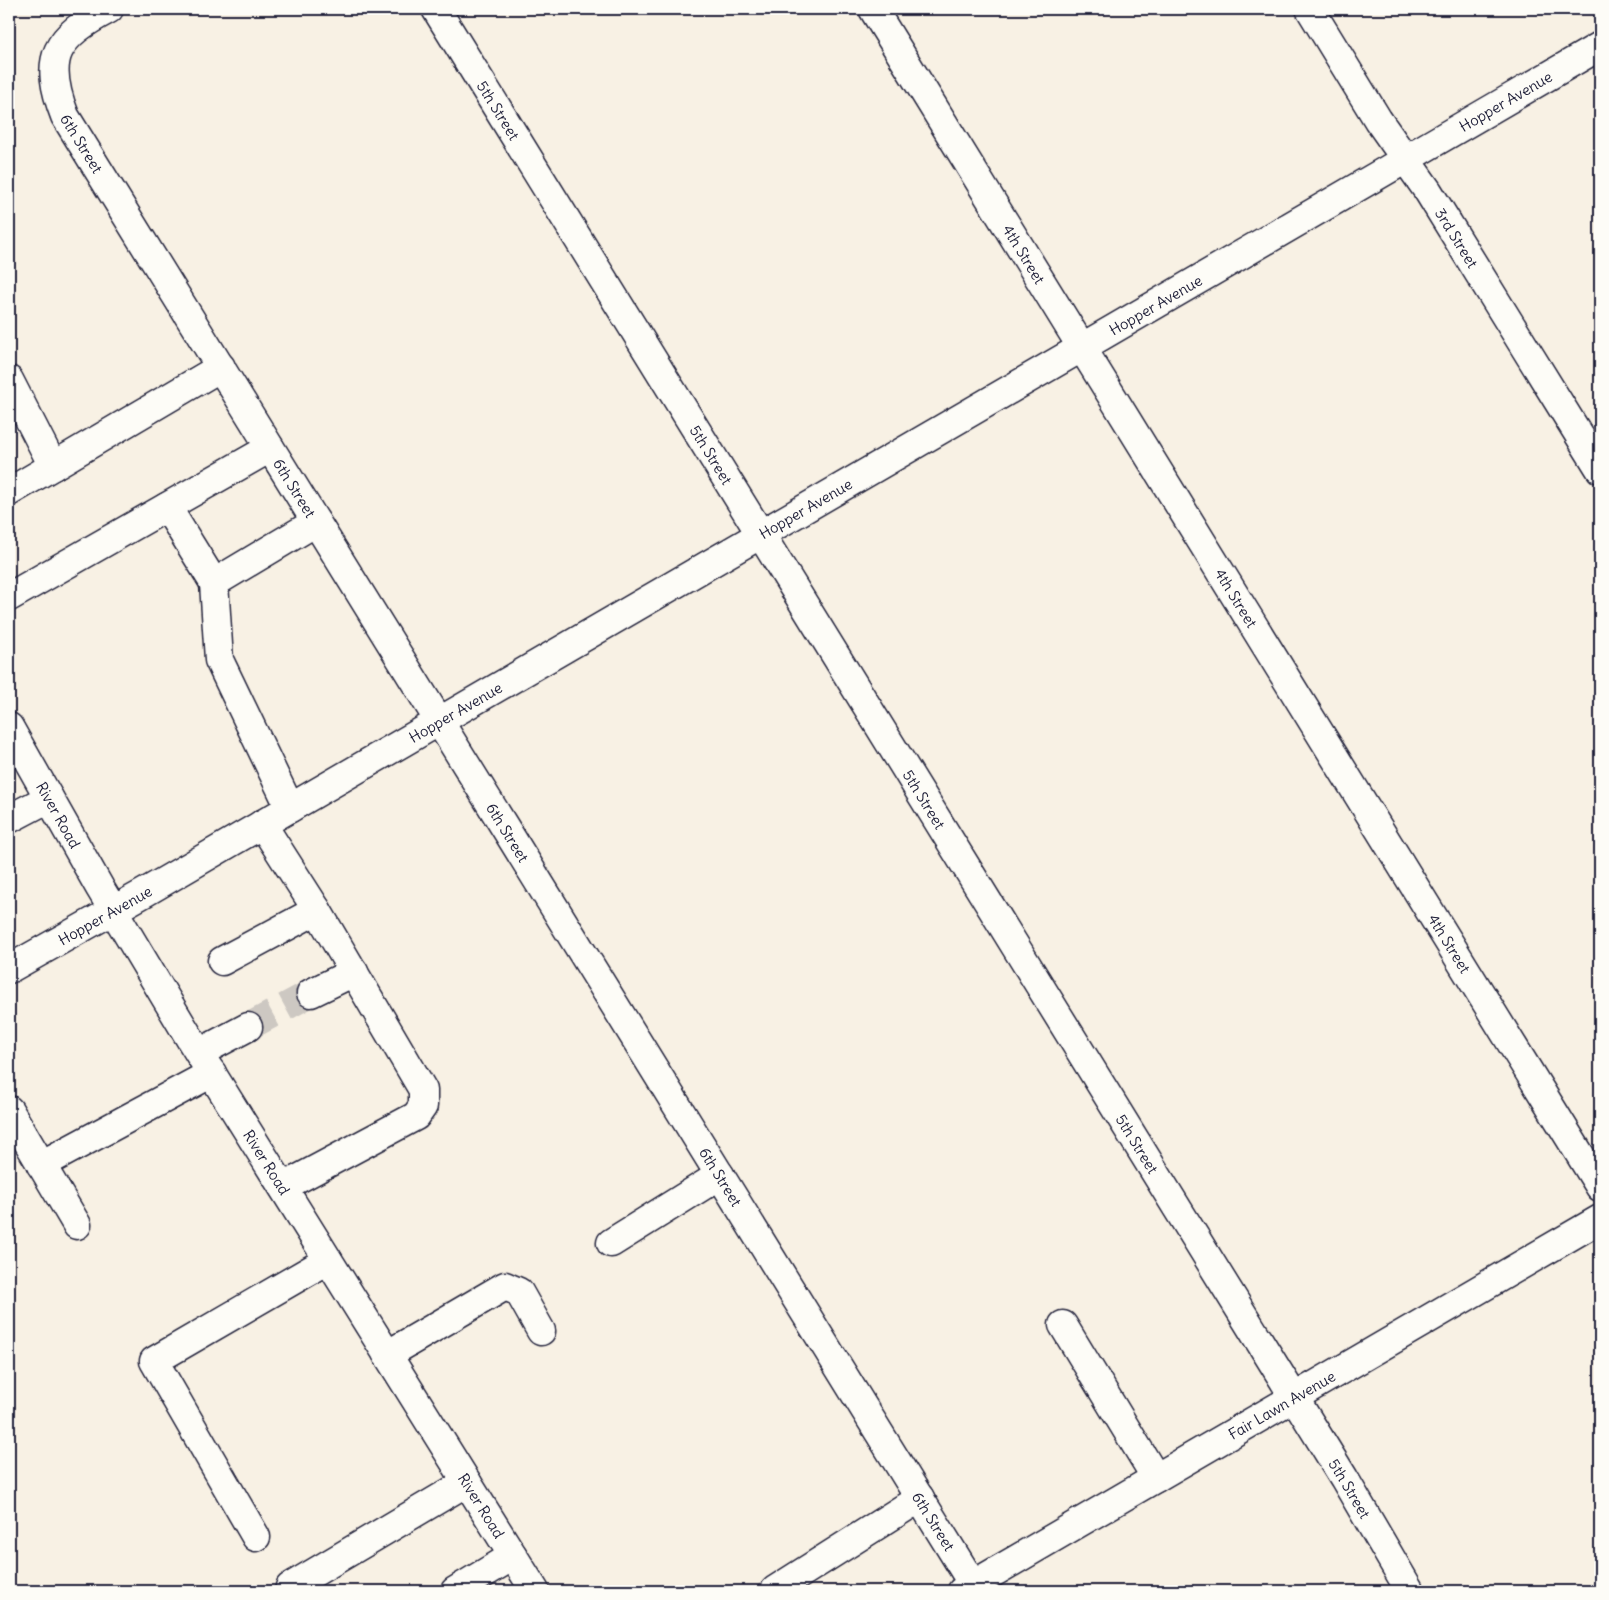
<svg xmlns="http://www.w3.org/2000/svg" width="1609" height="1600" font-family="Delius,sans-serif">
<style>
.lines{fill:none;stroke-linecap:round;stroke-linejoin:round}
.minor-tunnel{stroke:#cdc8c2;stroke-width:28;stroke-dasharray:28 14;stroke-linecap:butt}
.minor-casing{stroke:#22223b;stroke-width:31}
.major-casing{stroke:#22223b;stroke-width:31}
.minor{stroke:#fdfcf7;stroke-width:28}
.major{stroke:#fdfcf7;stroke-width:28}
.labels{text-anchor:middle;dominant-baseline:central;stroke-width:5;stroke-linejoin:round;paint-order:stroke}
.street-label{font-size:15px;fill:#22223b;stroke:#fdfcf7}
</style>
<rect width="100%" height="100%" fill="#f8f1e4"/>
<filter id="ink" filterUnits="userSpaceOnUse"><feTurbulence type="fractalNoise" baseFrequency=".02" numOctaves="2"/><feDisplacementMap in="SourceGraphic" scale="10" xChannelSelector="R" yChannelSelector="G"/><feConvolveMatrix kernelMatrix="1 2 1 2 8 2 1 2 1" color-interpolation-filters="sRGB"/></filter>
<g filter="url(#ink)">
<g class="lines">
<polyline class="minor-tunnel" points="248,1027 311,993"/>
<g class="minor-casing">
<g id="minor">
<path id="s1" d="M109,9C56,37 42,57 65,116L977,1591"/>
<path id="s2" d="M436,9L1344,1478L1410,1591"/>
<path id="s3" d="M873,9L1600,1187"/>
<path id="s4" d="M1310,9L1378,120L1428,191L1600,469"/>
<polyline points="9,380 53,466"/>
<polyline points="9,492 221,367"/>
<polyline points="167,507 214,583 316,522"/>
<polyline points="214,583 219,660 290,808"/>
<polyline points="9,597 270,448"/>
<polyline points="9,819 49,798"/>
<polyline points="262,824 317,910 423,1090 423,1106 416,1116 283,1187"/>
<polyline points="222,961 317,910"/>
<path id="s5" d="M9,969L144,893L1600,46"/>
<polyline points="311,993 354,972"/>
<polyline points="199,1053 248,1027"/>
<polyline points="9,1110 77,1225"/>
<polyline points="41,1165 212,1073"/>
<polyline points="611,1243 720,1175"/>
<polyline points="1063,1325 1156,1478"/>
<polyline points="387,1355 505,1286 519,1292 541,1331"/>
<polyline points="256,1537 154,1361 328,1260"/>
<polyline points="775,1590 920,1498"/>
<polyline points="289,1591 290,1587 467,1482"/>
<polyline points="455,1591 513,1556"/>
</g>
</g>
<g class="major-casing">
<g id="major">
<path id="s6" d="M9,727L100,888L192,1042L535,1591"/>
<path id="s7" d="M962,1591L1600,1219"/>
</g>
</g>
<use href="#minor" class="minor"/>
<use href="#major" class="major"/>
</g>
</g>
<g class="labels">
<g class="street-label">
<text stroke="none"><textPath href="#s5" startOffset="1730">Hopper Avenue</textPath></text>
<text stroke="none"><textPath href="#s2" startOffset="119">5th Street</textPath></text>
<text stroke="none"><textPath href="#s1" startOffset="166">6th Street</textPath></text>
<text stroke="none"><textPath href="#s4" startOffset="272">3rd Street</textPath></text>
<text stroke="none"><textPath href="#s3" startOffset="288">4th Street</textPath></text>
<text stroke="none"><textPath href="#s5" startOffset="1325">Hopper Avenue</textPath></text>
<text stroke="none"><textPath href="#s2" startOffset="524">5th Street</textPath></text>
<text stroke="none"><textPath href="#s1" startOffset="571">6th Street</textPath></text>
<text stroke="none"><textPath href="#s5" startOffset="920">Hopper Avenue</textPath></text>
<text stroke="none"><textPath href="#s3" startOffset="692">4th Street</textPath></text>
<text stroke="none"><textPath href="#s5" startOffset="515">Hopper Avenue</textPath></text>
<text stroke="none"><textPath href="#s2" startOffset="929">5th Street</textPath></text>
<text stroke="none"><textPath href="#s6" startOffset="101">River Road</textPath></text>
<text stroke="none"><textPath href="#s1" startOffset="976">6th Street</textPath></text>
<text stroke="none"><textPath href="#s5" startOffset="110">Hopper Avenue</textPath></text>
<text stroke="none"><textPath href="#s3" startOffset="1098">4th Street</textPath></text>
<text stroke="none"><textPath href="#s2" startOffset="1334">5th Street</textPath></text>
<text stroke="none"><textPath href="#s6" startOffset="506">River Road</textPath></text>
<text stroke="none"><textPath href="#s1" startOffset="1381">6th Street</textPath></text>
<text stroke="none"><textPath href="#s7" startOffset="370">Fair Lawn Avenue</textPath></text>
<text stroke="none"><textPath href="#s2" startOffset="1739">5th Street</textPath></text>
<text stroke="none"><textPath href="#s6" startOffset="911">River Road</textPath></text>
<text stroke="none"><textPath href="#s1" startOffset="1786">6th Street</textPath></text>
</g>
</g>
<rect width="1609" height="1600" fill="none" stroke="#fdfcf7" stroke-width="30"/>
<rect x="15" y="15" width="1579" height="1570" fill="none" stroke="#22223b" stroke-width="2" filter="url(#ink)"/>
</svg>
